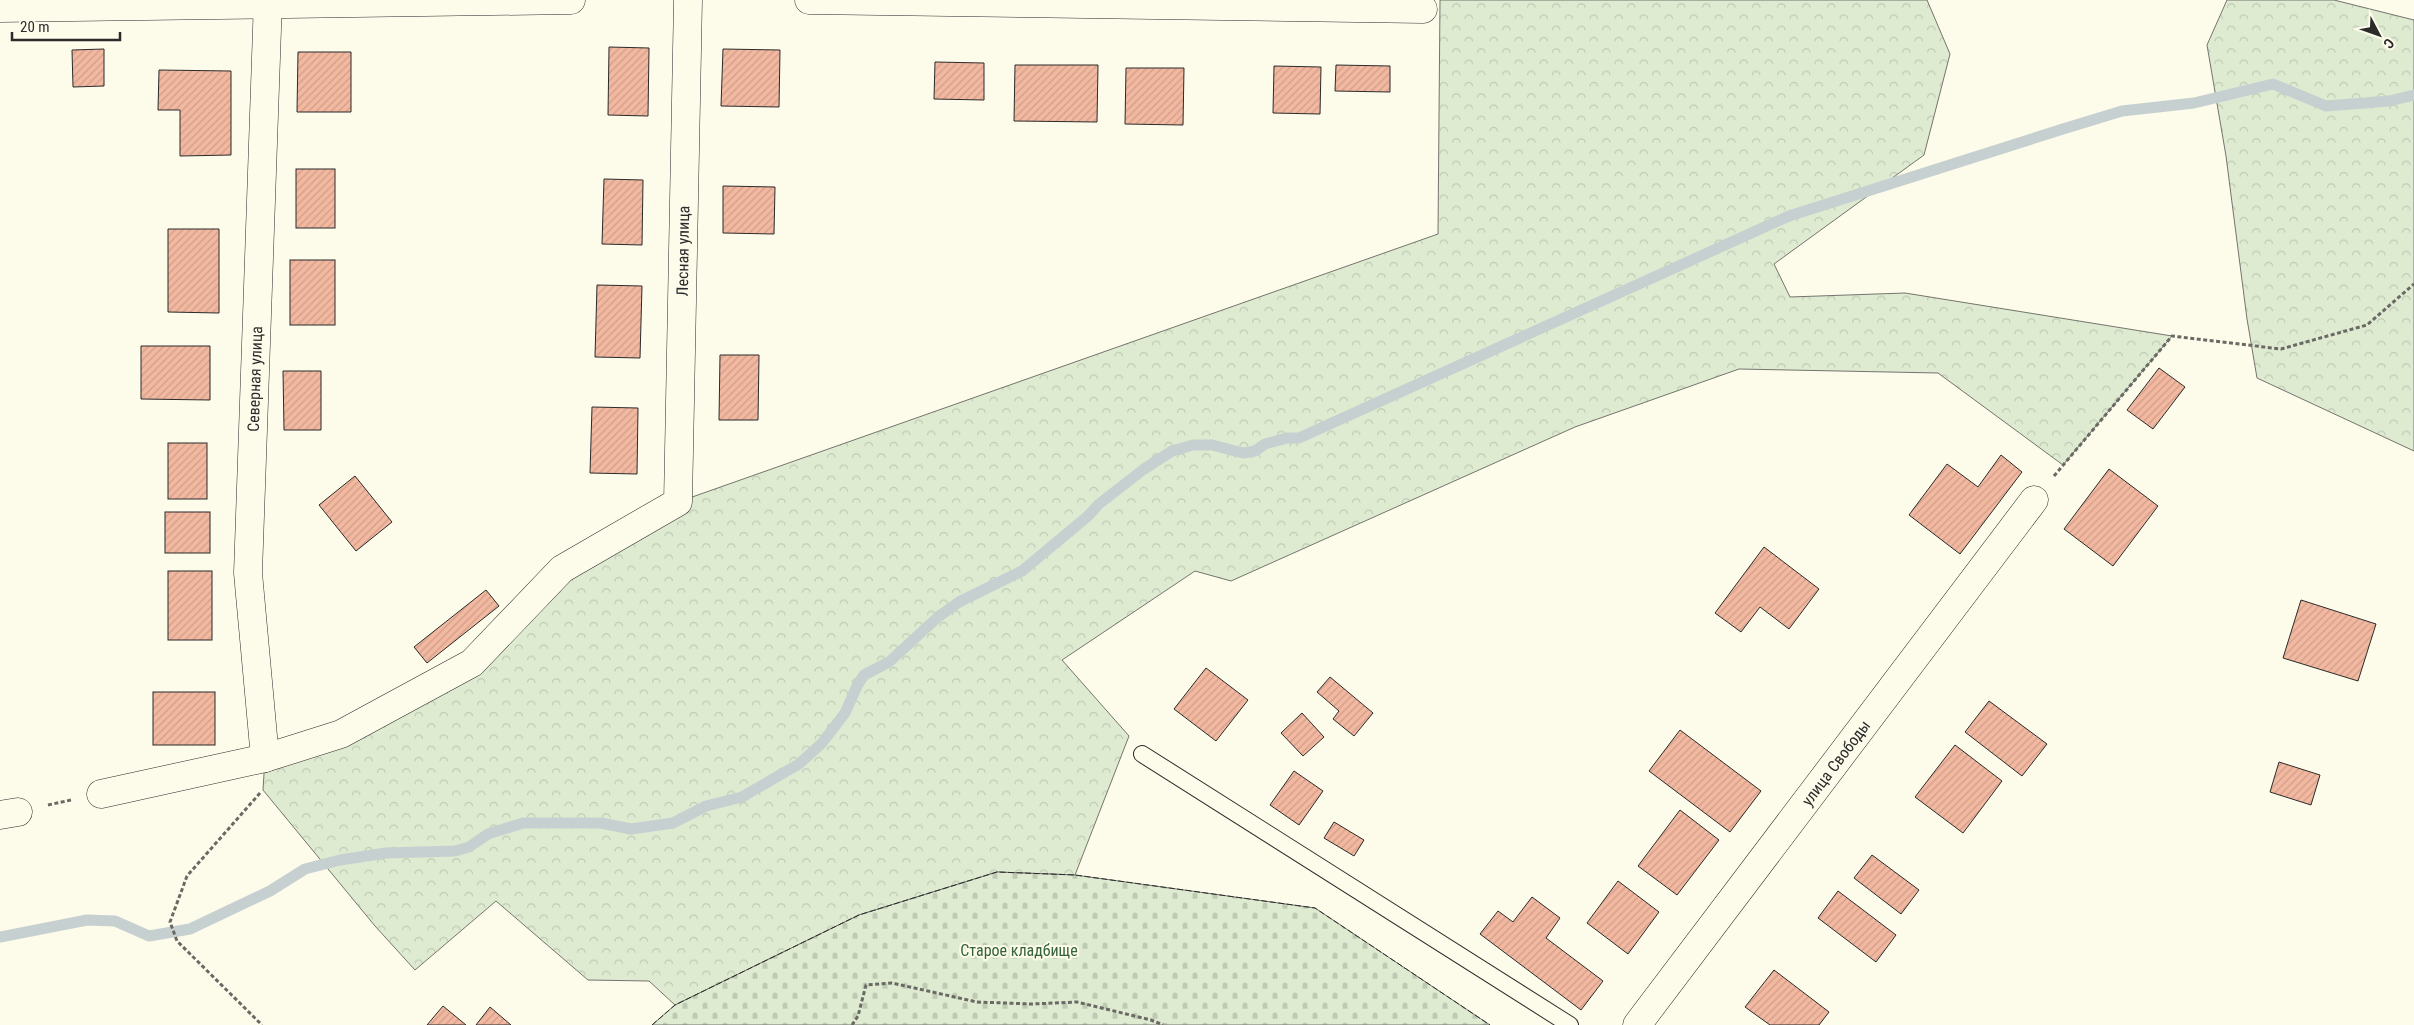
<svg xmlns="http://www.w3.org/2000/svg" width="2414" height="1025" font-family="'Roboto Condensed',sans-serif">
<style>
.forest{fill:url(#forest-crowns);stroke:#74746e}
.cemetery{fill:url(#cemetery-stones);stroke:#74746e}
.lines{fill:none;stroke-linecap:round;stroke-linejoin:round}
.stream{stroke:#c7d0d0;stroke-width:11}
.building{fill:url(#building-hatch);stroke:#2b2b2b}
.lane-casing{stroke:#2b2b2b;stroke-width:18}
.street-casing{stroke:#2b2b2b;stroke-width:29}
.path{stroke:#6a6964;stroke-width:3;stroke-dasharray:4 2.5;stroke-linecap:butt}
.lane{stroke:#fdfbea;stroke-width:16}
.street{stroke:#fdfbea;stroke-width:28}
.fence{stroke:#2b2b2b;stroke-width:1;stroke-dasharray:6 2.5;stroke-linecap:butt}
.labels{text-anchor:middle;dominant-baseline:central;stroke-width:4;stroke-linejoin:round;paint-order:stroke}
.street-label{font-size:16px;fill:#2b2b2b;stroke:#fdfbea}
.park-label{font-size:16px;fill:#34623c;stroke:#fdfbea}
</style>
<defs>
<pattern id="forest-crowns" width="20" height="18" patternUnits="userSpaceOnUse" patternTransform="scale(1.25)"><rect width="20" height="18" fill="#deebd1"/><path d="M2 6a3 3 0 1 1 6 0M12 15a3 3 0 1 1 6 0" fill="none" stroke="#bfcab4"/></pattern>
<pattern id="cemetery-stones" width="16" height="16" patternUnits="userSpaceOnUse" patternTransform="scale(1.25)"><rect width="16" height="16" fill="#deebd1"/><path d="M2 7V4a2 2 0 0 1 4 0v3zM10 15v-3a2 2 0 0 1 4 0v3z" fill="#bfcab4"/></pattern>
<pattern id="building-hatch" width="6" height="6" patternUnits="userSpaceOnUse" patternTransform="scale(1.25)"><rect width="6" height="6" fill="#f2b8a0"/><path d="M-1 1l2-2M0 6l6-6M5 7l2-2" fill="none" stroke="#d09e8a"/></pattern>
</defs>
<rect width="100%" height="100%" fill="#fdfbea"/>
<g class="forest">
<polygon points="1440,0 1927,0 1950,54 1924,155 1774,264 1790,297 1905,293 2172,336 2063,465 1938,373 1739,369 1575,427 1231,581 1195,571 1062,660 1129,736 1075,875 997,872 859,915 675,1005 649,981 588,980 496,901 415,970 375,926 263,790 265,758 472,663 562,569 678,502 1438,234"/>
<polygon points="2227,0 2334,0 2414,20 2414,451 2257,378 2247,319 2226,156 2207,45"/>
</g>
<polygon class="cemetery" points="997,872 1075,875 1315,908 1490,1025 652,1025 675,1005 859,915"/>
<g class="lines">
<polyline class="stream" points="0,937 87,920 115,921 149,936 190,929 270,891 305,869 340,860 386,853 455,851 469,847 488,834 523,823 601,823 631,829 673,823 706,806 742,797 799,764 822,743 845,713 857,686 864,675 889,662 938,617 959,602 1022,571 1088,516 1099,504 1144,469 1172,451 1193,445 1212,445 1243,453 1255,451 1265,444 1287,438 1299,438 1789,216 2063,129 2122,111 2194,103 2273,84 2326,106 2389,101 2414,95"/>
</g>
<g class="building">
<polygon points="609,47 649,48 648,116 608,115"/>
<polygon points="104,49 104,86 73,87 72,50"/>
<polygon points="723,49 780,50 779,107 721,106"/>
<polygon points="298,52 351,52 351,112 297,112"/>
<polygon points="935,62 984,63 984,100 934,99"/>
<polygon points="1015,65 1098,65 1097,122 1014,121"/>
<polygon points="1336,65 1390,66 1390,92 1335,91"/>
<polygon points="1274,66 1321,67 1320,114 1273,113"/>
<polygon points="1126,68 1184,68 1183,125 1125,124"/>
<polygon points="159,70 231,71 231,155 180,156 180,110 158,110"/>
<rect x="296" y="169" width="39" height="59"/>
<polygon points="604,179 643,180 642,245 602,244"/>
<polygon points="723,186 775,187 774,234 723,233"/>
<polygon points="168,229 219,229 219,313 168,312"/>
<rect x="290" y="260" width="45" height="65"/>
<polygon points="597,285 642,286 640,358 595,357"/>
<polygon points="141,346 210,346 210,400 141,399"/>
<polygon points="720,355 759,355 758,420 719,420"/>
<polygon points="2159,368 2185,387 2153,429 2127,410"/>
<polygon points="283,371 321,371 321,430 284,430"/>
<polygon points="592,407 638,408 637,474 590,473"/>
<rect x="168" y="443" width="39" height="56"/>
<polygon points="2001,455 2022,472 1960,554 1909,515 1947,464 1978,487"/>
<polygon points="2109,469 2158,506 2113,566 2064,529"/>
<polygon points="355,476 392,522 356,551 319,505"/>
<rect x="165" y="512" width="45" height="41"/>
<polygon points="1764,547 1819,589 1789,629 1760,607 1741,632 1715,613"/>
<rect x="168" y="571" width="44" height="69"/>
<polygon points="486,590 499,606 427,663 414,647"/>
<polygon points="2301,600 2376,624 2358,681 2283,658"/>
<polygon points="1206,668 1248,700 1216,741 1174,709"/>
<polygon points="1330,677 1373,713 1354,736 1333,719 1339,711 1317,692"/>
<rect x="153" y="692" width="62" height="53"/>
<polygon points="1989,701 2047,744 2022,776 1965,732"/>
<polygon points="1302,713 1324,737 1303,756 1281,733"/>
<polygon points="1680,730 1761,791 1730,832 1649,771"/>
<polygon points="1955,745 2002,781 1963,833 1915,797"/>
<polygon points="2279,762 2320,775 2311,805 2270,792"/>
<polygon points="1294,771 1323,791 1299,825 1270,805"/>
<polygon points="1680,810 1719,840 1677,895 1638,866"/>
<polygon points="1334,822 1364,840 1354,856 1324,838"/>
<polygon points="1872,855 1919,890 1901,914 1854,878"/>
<polygon points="1618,881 1659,912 1628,954 1587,923"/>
<polygon points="1838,891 1896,935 1876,962 1818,918"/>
<polygon points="1532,897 1560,918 1546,938 1603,981 1581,1010 1480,934 1498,911 1513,922"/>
<polygon points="1774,970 1829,1012 1819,1025 1770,1025 1745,1007"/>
<polygon points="443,1006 466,1025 427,1025"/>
<polygon points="490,1007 511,1025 476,1025"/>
</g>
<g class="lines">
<g class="lane-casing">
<polyline id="lane" points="1142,754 1570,1025"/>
</g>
<g class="street-casing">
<g id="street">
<polyline points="809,0 1423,9"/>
<polyline points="0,8 571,0"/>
<polyline points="265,758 248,573 268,0"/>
<polyline points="101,794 265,758 341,734 472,663 562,569 678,502 688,0"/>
<polyline points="0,815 18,812"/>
<polyline points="1637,1025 2034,500"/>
</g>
</g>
<g class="path">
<polyline points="2054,476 2172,336 2281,349 2367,325 2414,284"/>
<polyline points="260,793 187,876 170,922 177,941 262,1025"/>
<polyline points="48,805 71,800"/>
<polyline points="852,1025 858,1016 866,985 892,983 977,1002 1032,1004 1077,1002 1151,1020 1163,1025"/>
</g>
<use href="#lane" class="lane"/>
<use href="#street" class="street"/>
<polyline class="fence" points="652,1025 675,1005 859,915 997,872 1075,875 1315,908 1490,1025"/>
</g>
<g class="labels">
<g class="street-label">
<text transform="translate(683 251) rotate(-89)">Лесная улица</text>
<text transform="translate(255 379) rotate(-88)">Северная улица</text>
<text transform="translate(1836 763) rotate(-53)">улица Свободы</text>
</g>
<g class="park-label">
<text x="1019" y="950">Старое кладбище</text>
</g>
</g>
<g transform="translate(2379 35) rotate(131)" stroke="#fdfbea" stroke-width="4" paint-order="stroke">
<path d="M0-4L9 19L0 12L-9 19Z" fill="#2b2b2b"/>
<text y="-8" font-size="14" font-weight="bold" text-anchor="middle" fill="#2b2b2b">С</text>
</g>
<path d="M12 32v8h108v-8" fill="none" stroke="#2b2b2b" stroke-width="2.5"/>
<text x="20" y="32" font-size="15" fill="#2b2b2b" stroke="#fdfbea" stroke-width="4" paint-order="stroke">20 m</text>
</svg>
